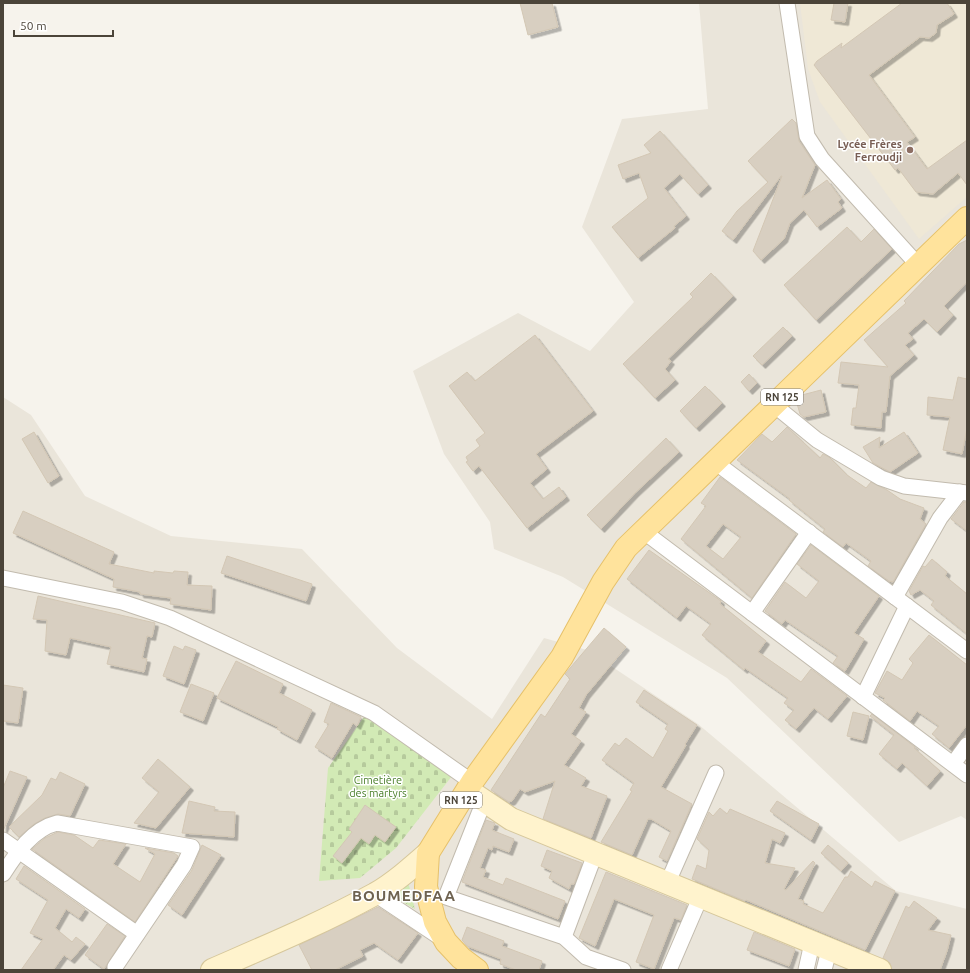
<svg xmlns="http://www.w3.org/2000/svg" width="970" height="973" font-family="Ubuntu,sans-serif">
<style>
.residential{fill:#eae5da}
.education{fill:#efe8d6}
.cemetery{fill:url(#cemetery-stones)}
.garden{fill:url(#garden-furrows)}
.building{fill:#d8cfc1;stroke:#d3c7b4;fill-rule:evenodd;filter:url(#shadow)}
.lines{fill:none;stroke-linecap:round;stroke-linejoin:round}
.street-casing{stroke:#c2bbae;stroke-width:17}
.secondary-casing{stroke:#d6c79b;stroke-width:24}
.primary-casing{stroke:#e6c16a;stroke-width:24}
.street{stroke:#fff;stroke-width:15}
.secondary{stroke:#fff3cd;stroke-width:22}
.primary{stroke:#ffe39c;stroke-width:22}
.education-dot{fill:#8d6e63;stroke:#fff;stroke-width:1.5}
.labels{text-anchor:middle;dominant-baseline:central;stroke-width:3;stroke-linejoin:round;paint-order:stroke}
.shield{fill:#fff;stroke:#817c74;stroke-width:1}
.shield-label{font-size:10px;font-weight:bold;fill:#4b4439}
.education-label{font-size:11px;font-weight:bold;fill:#785e54;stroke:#fff;text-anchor:end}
.park-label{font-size:11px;fill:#4a7f2a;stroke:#fff}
.district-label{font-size:15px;font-weight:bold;letter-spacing:1px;fill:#6e6250;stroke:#fff}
</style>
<defs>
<pattern id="cemetery-stones" width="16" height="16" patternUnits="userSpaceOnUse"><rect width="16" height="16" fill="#d2eab5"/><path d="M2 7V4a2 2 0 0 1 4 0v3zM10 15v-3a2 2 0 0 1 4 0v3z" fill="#b6ca9c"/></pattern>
<pattern id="garden-furrows" width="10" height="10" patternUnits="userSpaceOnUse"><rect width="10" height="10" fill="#d2eab5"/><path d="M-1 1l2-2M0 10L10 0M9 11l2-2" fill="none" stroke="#b6ca9c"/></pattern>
<filter id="shadow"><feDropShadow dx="3.5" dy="3.5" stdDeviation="0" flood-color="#0004"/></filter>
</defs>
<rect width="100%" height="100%" fill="#f6f3ec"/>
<g class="residential">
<polygon points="699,3 967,3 967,820 961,816 899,842 727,678 563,577 494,549 490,522 444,454 413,371 518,313 590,351 634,302 582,227 622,119 708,109"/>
<polygon points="3,397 31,415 85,496 171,536 302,549 397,648 492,719 544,638 587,650 698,724 896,891 967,909 967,970 3,970"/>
</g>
<polygon class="education" points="800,3 967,3 967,197 919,239 820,102 808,69"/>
<polygon class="cemetery" points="364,717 376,721 452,776 396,848 360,878 319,881 328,768"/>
<polygon class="garden" points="408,882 415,909 390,895"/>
<g class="building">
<polygon points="520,3 552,3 558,27 528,35"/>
<polygon points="834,3 848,3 845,22 831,20"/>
<polygon points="902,3 947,3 954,14 937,25 936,33 929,38 920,37 869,75 915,137 907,142 927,169 967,140 967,185 958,173 933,194 916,192 898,168 895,170 814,65 817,61 842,43 841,48"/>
<polygon points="792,119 796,123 799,141 815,165 802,198 827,180 841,199 838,202 842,208 817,227 804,210 790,223 784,239 761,260 753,251 782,176 781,176 733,240 722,231 737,211 768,182 748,161"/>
<polygon points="660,131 708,185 698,194 680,174 664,188 686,216 674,226 675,228 638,258 612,227 648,198 639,173 623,179 618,165 651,153 644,145"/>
<polygon points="847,227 861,242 874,229 892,249 816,320 784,285"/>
<polygon points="967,240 967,282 944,306 953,315 937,332 924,319 908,333 913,339 905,345 914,355 890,376 886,412 882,412 881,428 851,425 853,408 856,408 859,385 838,383 841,362 888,367 864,340 906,303 904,301 959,244"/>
<polygon points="711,273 733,296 668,359 671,361 665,369 675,380 655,398 623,364 693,297 690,294"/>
<polygon points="783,327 792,336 762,365 753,356"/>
<polygon points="535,335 593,411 536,454 547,469 530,483 543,499 559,487 566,497 527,528 479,466 473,471 466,462 468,461 466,457 480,446 476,440 485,433 449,386 467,372 475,381"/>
<polygon points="749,374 757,383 749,391 741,382"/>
<polygon points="958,377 967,379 967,428 962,454 943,450 950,417 927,415 928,397 953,400"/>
<polygon points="705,386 722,403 696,428 680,411"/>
<polygon points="821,390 826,412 804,417 800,414 796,400 802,395"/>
<polygon points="787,427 820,458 823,454 829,457 847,475 866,488 871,482 887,490 900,499 924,508 920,519 926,524 893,582 889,581 868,566 871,561 853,548 846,543 843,547 823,532 825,529 789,500 790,499 737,460 762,434 772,442"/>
<polygon points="34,432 59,476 48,483 22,439"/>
<polygon points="904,432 918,453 890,472 873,463 863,447 880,437 879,448"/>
<polygon points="666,438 679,452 635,493 601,529 587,515"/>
<path d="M720,477L796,534L752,598L681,539L706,506L701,503ZM723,524L741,537L723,559L706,546Z"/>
<polygon points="964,502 967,502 967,531 951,519"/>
<polygon points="23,511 114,552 109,564 154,573 154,571 173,573 174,571 188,572 187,585 212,586 211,610 170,604 171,598 140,594 140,592 113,587 114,579 13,533"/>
<polygon points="811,545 879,596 854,633 864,639 845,671 833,663 838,656 785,620 782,624 765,611 785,582 806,598 819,581 797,564"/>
<polygon points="649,550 721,601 720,604 766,641 758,652 801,682 811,669 847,696 828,719 814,708 796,729 785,720 794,710 784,703 788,698 745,668 744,670 702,635 711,624 686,606 677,618 627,579"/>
<polygon points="227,556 312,584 306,601 221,573"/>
<polygon points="932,559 947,572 945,576 967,594 967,634 931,605 934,601 920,590 911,595 909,591 923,566 925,567"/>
<polygon points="38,596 155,623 152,637 147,636 142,658 147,659 144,672 107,664 111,647 70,638 66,655 45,651 47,620 33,619"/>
<polygon points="604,628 626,647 586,695 579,708 586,712 571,734 581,741 564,765 586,778 581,786 607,796 591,838 543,819 555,781 525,792 520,789 512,801 509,802 491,790 541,714 545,717 570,679 565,674"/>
<polygon points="929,635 967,665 967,725 949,748 932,734 939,726 917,711 910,721 883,700 885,698 875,693 887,671 902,680 913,663 909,659"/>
<polygon points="174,646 183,650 185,646 196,650 184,684 163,676"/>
<polygon points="236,661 283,684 279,693 312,710 297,740 277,729 278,727 217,698"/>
<polygon points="191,684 214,693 203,721 180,712"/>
<polygon points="3,685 23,688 18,723 3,721"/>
<polygon points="644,690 697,725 685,744 686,745 661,787 692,804 667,861 659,857 671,831 651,819 648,819 632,855 601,842 632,791 630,790 634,783 602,760 615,743 619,746 626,738 653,758 668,731 665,729 668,724 636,702"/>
<polygon points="331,703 361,717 357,726 353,723 332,758 315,747 329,724 324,722"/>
<polygon points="853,712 869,716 863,740 847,736"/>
<polygon points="872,714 915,747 914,748 940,771 927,786 902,763 897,769 879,754 894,735 870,716"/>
<polygon points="158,759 190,787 156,828 134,823 159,792 142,778"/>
<polygon points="10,771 27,777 3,831 3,788"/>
<polygon points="60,772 85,784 70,816 58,814 45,818 34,824 19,837 9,827 42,795 51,778 56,780"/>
<polygon points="189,801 215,807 214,811 235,812 234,837 182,833"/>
<polygon points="777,801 819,824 811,840 770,811"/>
<polygon points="365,805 396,827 385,842 375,835 369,844 361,838 342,863 333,856 352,832 349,829"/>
<polygon points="720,808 727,814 730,809 785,833 780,843 772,839 765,863 795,868 784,889 786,890 813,861 815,863 798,899 804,901 803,904 823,913 845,877 848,877 851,871 872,887 875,881 895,891 865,950 746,900 745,901 692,879 697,865 706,869 709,850 697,839 709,812 713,816"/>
<polygon points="486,820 495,823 492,830 494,831 514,839 509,852 493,846 492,850 488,848 480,868 486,870 483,877 503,885 506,878 565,901 558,919 462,882"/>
<polygon points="58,832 74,835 93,848 99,840 126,844 113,864 140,882 155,854 145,848 174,853 178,856 135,922 32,849 45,838"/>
<polygon points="202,845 221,855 182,915 168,905 192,870"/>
<polygon points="828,845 848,863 841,871 821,853"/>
<polygon points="547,850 582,863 574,884 571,884 569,889 549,878 552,871 541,866"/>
<polygon points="24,866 85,909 79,918 66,909 55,928 72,942 76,937 85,944 71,960 64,955 53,970 21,970 43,939 30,933 48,900 16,879"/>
<polygon points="606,872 687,905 681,920 674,918 654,969 636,962 654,915 614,899 595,946 579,938"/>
<polygon points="914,901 937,918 928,930 951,935 947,951 940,970 892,970 890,963 883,958 906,906 909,908"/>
<polygon points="378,907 418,933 398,960 374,943 360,950 363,956 335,970 312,970 299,945"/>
<polygon points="107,924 125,936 104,969 85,955"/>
<polygon points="467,927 504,941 502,946 542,961 539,970 516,970 500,964 501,959 467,946 462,940"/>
<polygon points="754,932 795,949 789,966 747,950"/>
</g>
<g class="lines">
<g class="street-casing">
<g id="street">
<polyline points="787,3 807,136 822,159 918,265"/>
<polyline points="774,405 817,440 881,478 904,486 967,493"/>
<polyline points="715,462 967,651"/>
<polyline points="643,531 967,775"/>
<polyline points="3,578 122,602 170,618 374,713 472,782"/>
<polyline points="895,597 940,518 960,492"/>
<polyline points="752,613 809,532"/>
<polyline points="863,697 907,606"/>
<polyline points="953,764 967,745"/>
<polyline points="484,801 446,897 564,937 586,957 623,970"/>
<polyline points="3,840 137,934"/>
<path d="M3,874C16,854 32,829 57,823L192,847L184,865L115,967"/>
<polyline points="667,884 716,773"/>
<polyline points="375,894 444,940"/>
<polyline points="564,937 595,854"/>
<polyline points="669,970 700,898"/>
<polyline points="806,970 812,943"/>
<polyline points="824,970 829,950"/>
</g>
</g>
<g class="secondary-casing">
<g id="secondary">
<polyline points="468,790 511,819 880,970"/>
<path d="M212,970C267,946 322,923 375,894C394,883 411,868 428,853"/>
</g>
</g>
<g class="primary-casing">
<polyline id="primary" points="477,970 461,958 446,942 435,922 426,887 428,853 472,782 562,657 603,582 626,548 967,218"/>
</g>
<use href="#street" class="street"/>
<use href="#secondary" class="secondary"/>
<use href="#primary" class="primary"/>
</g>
<circle class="education-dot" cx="910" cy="150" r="4"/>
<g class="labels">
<g class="shield">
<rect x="761" y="389" width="42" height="16" rx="3"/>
<rect x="440" y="792" width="42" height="16" rx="3"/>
</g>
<g class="shield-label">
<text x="782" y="397">RN 125</text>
<text x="461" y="800">RN 125</text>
</g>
<g class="education-label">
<text x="902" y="144">Lycée Frères<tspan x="902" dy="13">Ferroudji</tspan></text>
</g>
<g class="park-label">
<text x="378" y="780">Cimetière<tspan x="378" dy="13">des martyrs</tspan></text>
</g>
<g class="district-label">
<text x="404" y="895">BOUMEDFAA</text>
</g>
</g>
<rect width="970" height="973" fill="none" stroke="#4b4439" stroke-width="8"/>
<path d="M14 30v6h99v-6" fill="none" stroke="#4b4439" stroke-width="2"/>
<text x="20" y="30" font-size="12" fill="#4b4439" stroke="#ffffff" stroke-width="3" paint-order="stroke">50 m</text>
</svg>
